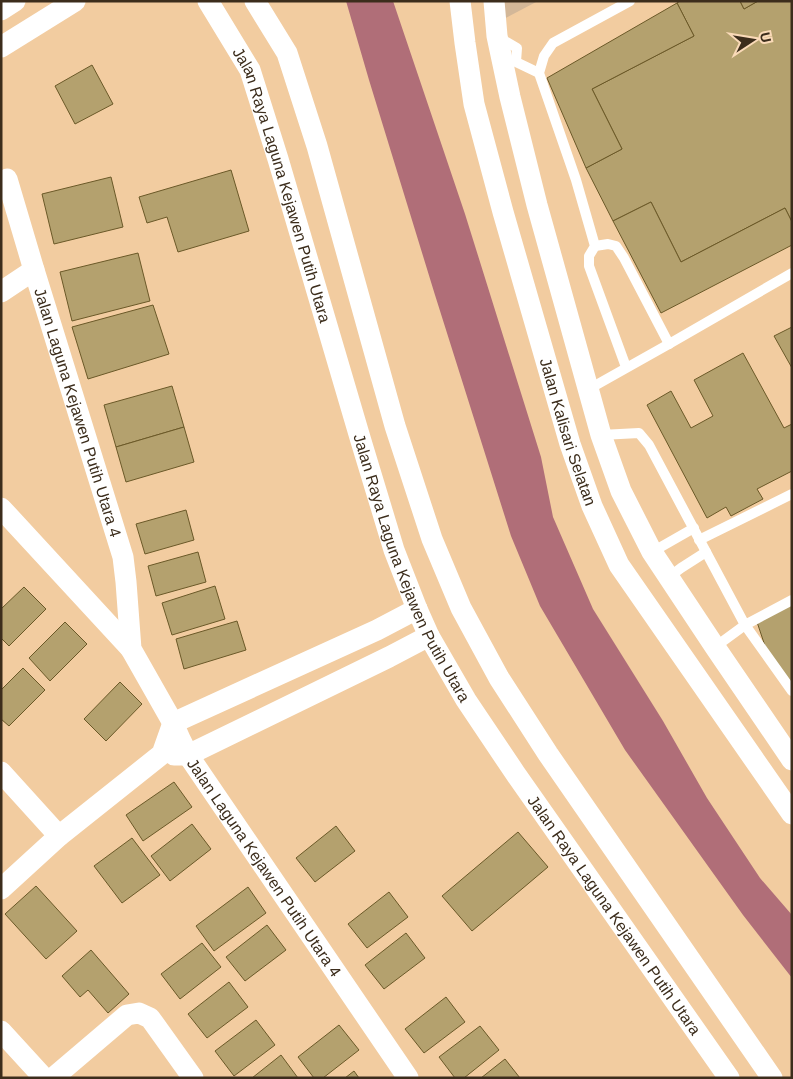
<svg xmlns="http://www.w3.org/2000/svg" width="793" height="1079" font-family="Arial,sans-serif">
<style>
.green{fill:#d3b798}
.water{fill:#b06e78}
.building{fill:#b4a16e;stroke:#6b5928}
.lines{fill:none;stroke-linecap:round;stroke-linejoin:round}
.lane{stroke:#fff;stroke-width:10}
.street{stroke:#fff;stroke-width:21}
.labels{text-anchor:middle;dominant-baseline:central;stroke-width:4;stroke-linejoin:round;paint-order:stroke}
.street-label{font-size:16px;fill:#3c2d1c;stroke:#fadab8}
</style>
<rect width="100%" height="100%" fill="#f2cca0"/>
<polygon class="green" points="501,1 538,1 502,20"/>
<polygon class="water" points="346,1 393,1 465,214 541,457 553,517 593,609 663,721 707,798 760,878 792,915 792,978 743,915 625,750 540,606 511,536 435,295 369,80"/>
<g class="building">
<polygon points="680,1 740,1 744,9 758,1 792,1 792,222 785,208 681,262 651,202 613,221 586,168 622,149 592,89 694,36 677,3"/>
<polygon points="740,1 758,1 744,9"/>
<polygon points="677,3 694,36 592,89 622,149 586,168 547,78"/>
<polygon points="92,65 113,104 75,124 55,86"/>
<polygon points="231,170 249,231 178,252 167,217 147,223 139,197"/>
<polygon points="111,177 123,227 54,244 42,194"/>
<polygon points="651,202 681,262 785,208 792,222 792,245 661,313 613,221"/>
<polygon points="138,253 150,301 72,321 60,272"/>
<polygon points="153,305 169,354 88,379 72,327"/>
<polygon points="792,327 792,368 774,336"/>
<polygon points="743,353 784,428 792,424 792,471 757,489 763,499 731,516 726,507 707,518 647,405 671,391 691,428 713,416 694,380"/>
<polygon points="172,386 184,427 116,447 104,405"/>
<polygon points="184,427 194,462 126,482 116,447"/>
<polygon points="186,510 194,540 145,554 136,524"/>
<polygon points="198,552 206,582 156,596 148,566"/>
<polygon points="215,586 225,619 172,635 162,603"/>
<polygon points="24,587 46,609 9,646 1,638 1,609"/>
<polygon points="792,602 792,686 765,646 757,622"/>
<polygon points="237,621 246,650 184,669 176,639"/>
<polygon points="65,622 87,644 50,681 29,658"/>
<polygon points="23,668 45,690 9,726 1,719 1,690"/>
<polygon points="120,682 142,704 106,741 84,719"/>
<polygon points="174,782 192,807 143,841 126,815"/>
<polygon points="192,824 211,849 170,881 151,856"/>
<polygon points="336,826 355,851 315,882 296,858"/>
<polygon points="518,832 548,867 472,931 442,896"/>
<polygon points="132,838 160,875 122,903 94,866"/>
<polygon points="36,886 77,931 46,959 5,914"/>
<polygon points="248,887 266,913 214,951 196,926"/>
<polygon points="389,892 408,917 367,948 348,924"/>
<polygon points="267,925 286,950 245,981 226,957"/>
<polygon points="406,933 425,958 384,989 365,965"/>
<polygon points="202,943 221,967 180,999 161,974"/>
<polygon points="91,950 129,994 108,1013 88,990 80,997 62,976"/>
<polygon points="229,982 248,1007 207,1038 188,1014"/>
<polygon points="446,997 465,1022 424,1053 405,1029"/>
<polygon points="256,1020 275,1045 234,1076 215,1051"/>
<polygon points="339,1025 359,1050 323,1078 314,1078 298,1057"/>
<polygon points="480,1026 499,1050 464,1078 455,1078 439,1057"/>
<polygon points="281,1055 298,1078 252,1078"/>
<polygon points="505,1059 520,1078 481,1078"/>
<polygon points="354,1071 359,1078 345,1078"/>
</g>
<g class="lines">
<g class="lane">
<polyline points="498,37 517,48 516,62 539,73"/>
<polyline points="595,246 608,244 616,246 624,258 669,344"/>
<polyline points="626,367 589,266 589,256 595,246 576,180 539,73 544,56 553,43 630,1"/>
<polyline points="589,389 669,344 792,273"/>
<polyline points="601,435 639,433 649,445 745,625 792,691"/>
<polyline points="699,540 792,494"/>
<polyline points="652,552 694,528"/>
<polyline points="669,577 681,568 706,552"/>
<polyline points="715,647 745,625 792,600"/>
</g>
<g class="street">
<path id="s1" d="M208,1L250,70L278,159L361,441L394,550L417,609L429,636L466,700L515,773L729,1078"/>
<polyline points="255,1 287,53 317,146 395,426 432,539 461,608 499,678 548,754 772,1078"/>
<path id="s2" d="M460,1L465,43L474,104L503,212L570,444L592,506L619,565L792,814"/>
<polyline points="494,1 497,36 510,97 537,205 601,435 621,491 652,552 715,647 792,760"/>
<polyline points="1,10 15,1"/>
<polyline points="1,47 75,1"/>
<path id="s3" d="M7,179L34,270L123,557L126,582L131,649L173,723L180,739L188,755L408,1078"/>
<polyline points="1,292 34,270"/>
<polyline points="1,508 131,649"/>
<polyline points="174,755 188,755 389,657 429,636"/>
<polyline points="1,772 59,836"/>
<polyline points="1,889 59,836 162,754 173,723 377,630 417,609"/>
<polyline points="1,1031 44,1078"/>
<polyline points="53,1078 127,1015 139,1013 150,1018 193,1078"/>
</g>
</g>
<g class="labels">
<g class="street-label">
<text stroke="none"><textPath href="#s1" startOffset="200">Jalan Raya Laguna Kejawen Putih Utara</textPath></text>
<text stroke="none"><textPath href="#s3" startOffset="244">Jalan Laguna Kejawen Putih Utara 4</textPath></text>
<text stroke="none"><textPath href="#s2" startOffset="445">Jalan Kalisari Selatan</textPath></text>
<text stroke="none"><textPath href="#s1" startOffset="605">Jalan Raya Laguna Kejawen Putih Utara</textPath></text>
<text stroke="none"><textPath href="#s3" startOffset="744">Jalan Laguna Kejawen Putih Utara 4</textPath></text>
<text stroke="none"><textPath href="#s1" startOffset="1010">Jalan Raya Laguna Kejawen Putih Utara</textPath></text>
</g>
</g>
<rect width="793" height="1079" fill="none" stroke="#3c2d1c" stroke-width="5"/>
<g transform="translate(753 40) rotate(78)" stroke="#fadab8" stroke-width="4" paint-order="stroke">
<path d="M0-4L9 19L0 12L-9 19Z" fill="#3c2d1c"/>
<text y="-8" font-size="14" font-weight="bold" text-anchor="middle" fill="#3c2d1c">U</text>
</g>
</svg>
